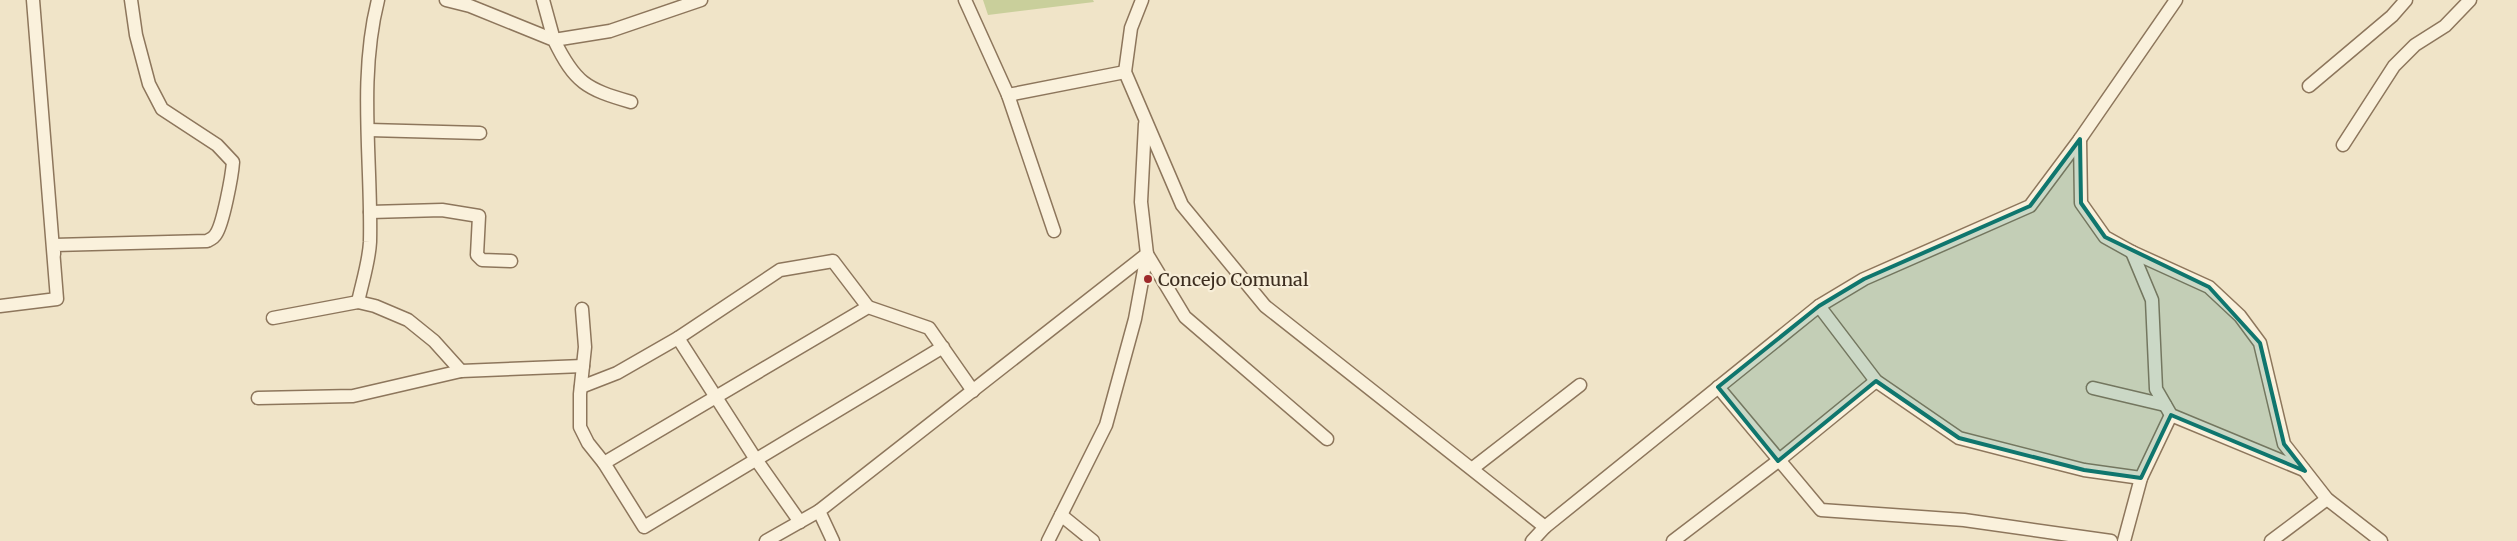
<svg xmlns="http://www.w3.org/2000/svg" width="2517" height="541" font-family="Merriweather,serif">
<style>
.green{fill:#c9cf9b}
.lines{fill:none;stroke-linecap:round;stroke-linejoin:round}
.minor-casing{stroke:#8d765c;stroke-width:15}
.minor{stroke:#faf1dc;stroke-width:12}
.marked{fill:#0f766e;fill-opacity:0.2;stroke:#0f766e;stroke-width:4;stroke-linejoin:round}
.poi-dot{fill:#9e2a2b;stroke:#f7eed8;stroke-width:2}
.labels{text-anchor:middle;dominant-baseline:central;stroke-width:4.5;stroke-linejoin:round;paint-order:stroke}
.poi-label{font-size:18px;fill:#3d2e20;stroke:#f7eed8;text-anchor:start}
</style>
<rect width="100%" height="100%" fill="#f0e4c8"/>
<polygon class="green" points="983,0 1093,0 1094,2 988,15"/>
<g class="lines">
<g class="minor-casing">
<g id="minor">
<path d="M446,0L470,6L554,40C575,83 586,89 631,102"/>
<polyline points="543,0 554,40 610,31 701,0"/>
<polyline points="965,0 1008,95 1125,72"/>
<polyline points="1142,0 1131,28 1125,72 1182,205 1265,306 1545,527"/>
<polyline points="2309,86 2392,16 2406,0"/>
<polyline points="1008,95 1054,231"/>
<polyline points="369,130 480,133"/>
<polyline points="2080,139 2081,203 2105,237 2132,252 2209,287 2240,316 2260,343 2284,444 2327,499 2381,541"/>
<polyline points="2343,145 2394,66 2415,45 2445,26 2470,0"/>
<polyline points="370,212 442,210 479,216 477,255 482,260 511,261"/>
<polyline points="2132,252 2152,300 2156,389 2171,415 2304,470"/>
<path d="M54,254V245L207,241C211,239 214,238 216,234C223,224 232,176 233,162L217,145L162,109L149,84L136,35L131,0"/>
<path d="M358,302C362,283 369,262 370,242C372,162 358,79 378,0"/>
<polyline points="0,306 57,299 33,0"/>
<polyline points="1819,306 1876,381 1959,438 2084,470 2141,478"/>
<polyline points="582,309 585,347 580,394 580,427 588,443 604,463"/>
<polyline points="273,318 358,302 375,306 408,320 434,341 461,371"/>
<polyline points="678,338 755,458 800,522"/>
<polyline points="943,347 644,527 604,463 868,307 929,328 973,391"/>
<polyline points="581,387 617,373 678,338 780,270 833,261 868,307"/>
<polyline points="1718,387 1821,510 1964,520 2111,541"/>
<polyline points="2093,388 2165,405"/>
<polyline points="258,398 353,396 461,371 583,366"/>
<polyline points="1473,468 1580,385"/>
<polyline points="1061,515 1093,541"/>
<polyline points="766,541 819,511"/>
<polyline points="833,541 819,511 1147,254 1141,202 1145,124"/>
<polyline points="1048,541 1106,425 1135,319 1147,254 1185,317 1327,439"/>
<polyline points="1532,541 1545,527 1819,306 1864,279 2030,206 2080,139 2176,0"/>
<polyline points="1673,541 1778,461 1876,381"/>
<polyline points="2124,541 2141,478 2171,415"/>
<polyline points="2271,541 2327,499"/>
</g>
</g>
<use href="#minor" class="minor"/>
</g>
<path class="marked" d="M2080,139L2081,203L2105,237L2209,287L2260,343L2284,444L2305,471L2171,415L2141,478L2084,470L1959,438L1876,381L1778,461L1718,387L1819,306L1864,279L2030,206Z"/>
<circle class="poi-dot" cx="1148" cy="279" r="5"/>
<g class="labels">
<g class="poi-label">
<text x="1158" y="279">Concejo Comunal</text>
</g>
</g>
</svg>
